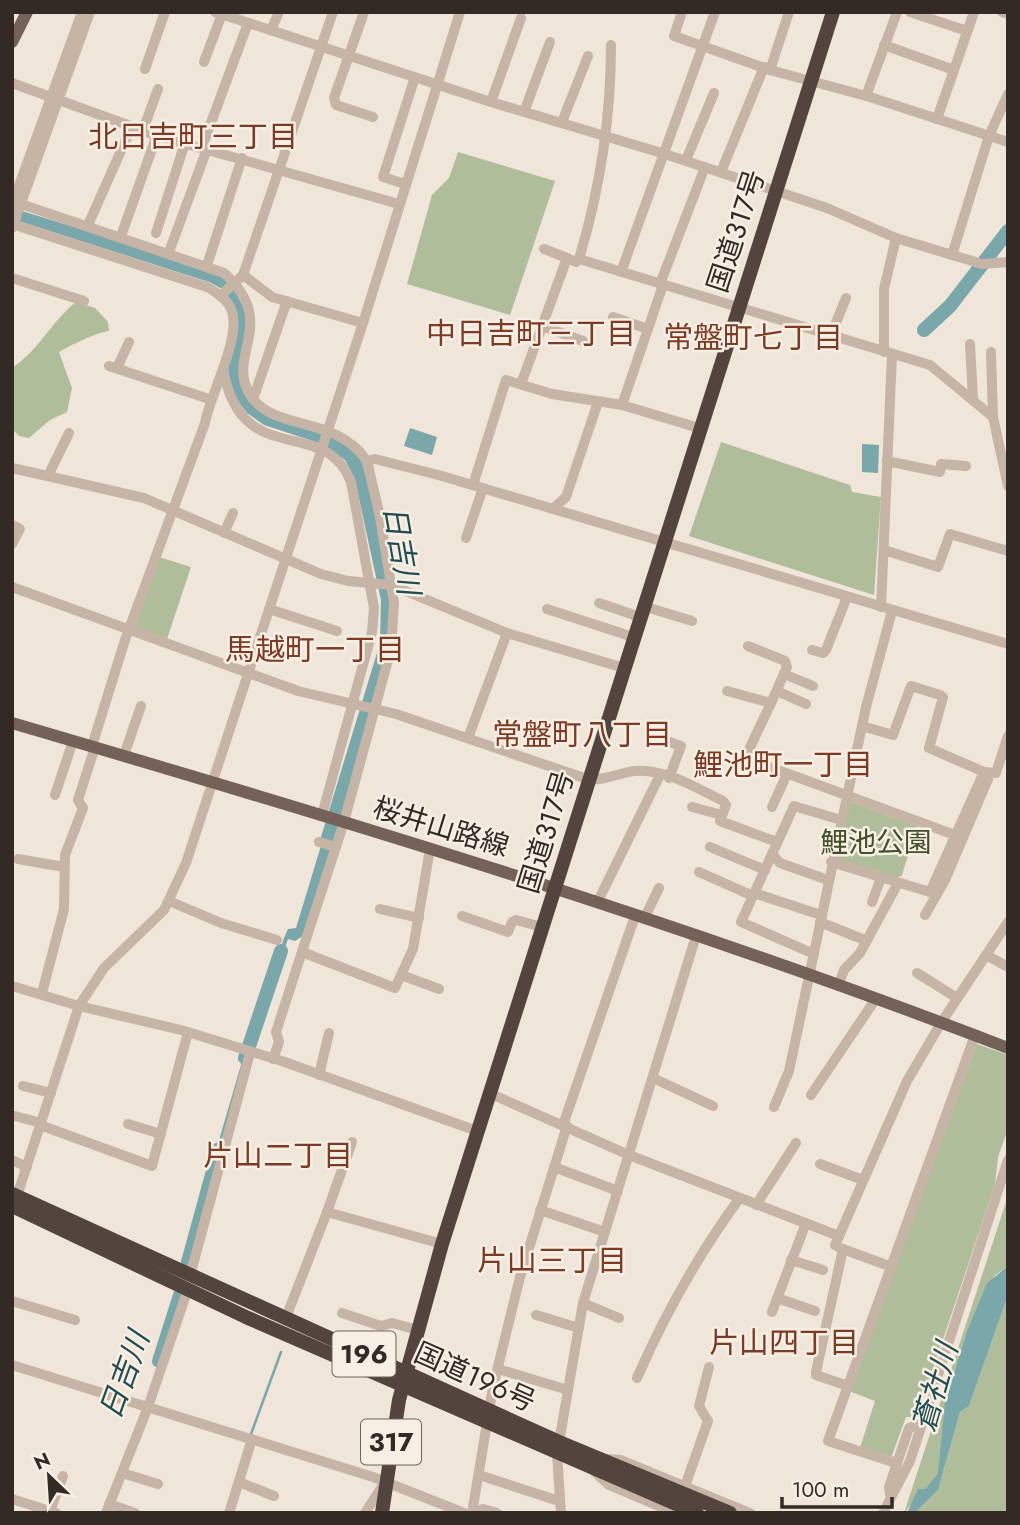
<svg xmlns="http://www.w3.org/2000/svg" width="1020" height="1525" font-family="Jost,'Noto Sans JP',sans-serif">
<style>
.green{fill:#b0bd9a}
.water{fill:#7aa7aa}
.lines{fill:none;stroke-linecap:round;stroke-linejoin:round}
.stream{stroke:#7aa7aa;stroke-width:2.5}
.river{stroke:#7aa7aa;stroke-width:14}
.minor{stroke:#c6b5a6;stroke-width:10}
.major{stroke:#746258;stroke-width:12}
.highway{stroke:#53453e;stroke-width:14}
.labels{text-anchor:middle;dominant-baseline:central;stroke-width:5;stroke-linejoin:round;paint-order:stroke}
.shield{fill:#f7efe4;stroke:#6e655f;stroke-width:2}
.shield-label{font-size:26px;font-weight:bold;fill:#332a26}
.street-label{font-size:28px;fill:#332a26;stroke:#f7efe4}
.park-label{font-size:28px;fill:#414f2c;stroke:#f7efe4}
.neighbourhood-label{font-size:30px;fill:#7c3b25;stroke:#f7efe4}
.water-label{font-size:30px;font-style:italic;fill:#1f4d51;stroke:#f7efe4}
</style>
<rect width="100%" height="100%" fill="#efe5d9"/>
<g class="green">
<polygon points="458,152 555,181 510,315 407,284 432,195 449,178"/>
<path d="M76,302L95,308L108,322L109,331C100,331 69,346 59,352L72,388L67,412L50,420L29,438L19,436L12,429V368C39,350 51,322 76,302Z"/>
<polygon points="721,442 850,485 852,492 881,497 874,595 689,536"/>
<polygon points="159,557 191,567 166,642 134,629"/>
<polygon points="848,801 917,826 902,875 897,878 835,860"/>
<polygon points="977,1044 1008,1055 1008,1129 998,1157 995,1184 917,1417 906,1417 890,1461 859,1451 875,1401 849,1391"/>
<polygon points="1008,1196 1008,1266 994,1276 938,1473 925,1489 918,1489 914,1501 904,1513"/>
<polygon points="1008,1295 1008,1513 915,1513 938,1490 960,1412 969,1406"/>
</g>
<g class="water">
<polygon points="12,208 189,262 217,272 229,281 247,313 244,352 252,402 334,435 361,458 376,515 392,606 390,644 344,811 303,936 295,941 288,939 245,1060 190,1254 186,1253 241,1065 284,938 288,929 296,928 320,849 321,837 380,643 381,600 355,480 345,460 319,443 264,425 247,413 232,394 228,368 236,330 222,289 209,282 12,219"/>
<polygon points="410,428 437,437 432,455 404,446"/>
<polygon points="862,444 879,445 878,473 862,472"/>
<polygon points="1008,1266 1008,1295 969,1406 960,1412 938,1490 915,1513 907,1513 918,1489 925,1489 938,1473 945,1402 968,1329 987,1283"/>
</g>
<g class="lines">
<polyline class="stream" points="251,1434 281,1352"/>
<g class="river">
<polyline points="924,330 950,306 1008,231"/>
<polyline points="245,1058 281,951"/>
<polyline points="188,1262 219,1149"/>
<polyline points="159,1361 180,1295"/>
</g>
<g class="minor">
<polyline points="215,12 491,102 665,154 827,208 896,238 982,264 1008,262"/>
<polyline points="364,12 334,98 336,105 373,117"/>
<polyline points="682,12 674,36 770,70 870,97 1008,142"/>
<polyline points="910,12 967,31"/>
<polyline points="1002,12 1008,14"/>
<polyline points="271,30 279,12"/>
<polyline points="884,45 954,70"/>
<polyline points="204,62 222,14"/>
<polyline points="145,69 165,12"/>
<polyline points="770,70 789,12"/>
<polyline points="12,83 158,136 399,204"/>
<polyline points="866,96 897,12"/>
<polyline points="491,102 521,18"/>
<polyline points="524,112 550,42"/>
<polyline points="937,119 974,12"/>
<polyline points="562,122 588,56"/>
<polyline points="143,130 158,89"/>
<polyline points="202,147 248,23"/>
<polyline points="686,160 714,93"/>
<polyline points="721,172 764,67"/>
<polyline points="405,184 383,177 415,77"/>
<path d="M12,201L224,273C279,323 227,353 249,393C271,433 335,413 367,461L375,459L442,476L1008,644"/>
<polyline points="12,205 82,12"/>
<path d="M12,224L207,287C216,292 227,299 231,309C243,335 210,394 205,423L125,640L92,746"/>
<polyline points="88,225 132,126"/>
<polyline points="12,228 90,12"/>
<polyline points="156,233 185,143"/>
<polyline points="121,236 157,135"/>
<polyline points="169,252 207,149"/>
<polyline points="952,255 989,136 1008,94"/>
<polyline points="567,258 576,262 579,259 930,365 993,417 1008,486"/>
<path d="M579,259C600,189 611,118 611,45"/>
<polyline points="207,265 242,158"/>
<polyline points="621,272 715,12"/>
<polyline points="243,275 272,297 363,323"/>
<polyline points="12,278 84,301"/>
<polyline points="660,284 705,167"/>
<polyline points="220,296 243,275 333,12"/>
<polyline points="613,317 648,329"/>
<polyline points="542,326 583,341"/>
<polyline points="831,335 846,298"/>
<polyline points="970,344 973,399"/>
<polyline points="884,352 884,289 896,238"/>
<polyline points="991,352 993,417"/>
<polyline points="109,366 209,399"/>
<polyline points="117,368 129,342"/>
<path d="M223,369C242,473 324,413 351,482L374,608L372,632L322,815"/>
<polyline points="521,384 567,258 544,249"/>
<polyline points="253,399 287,301"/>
<polyline points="622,405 663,285"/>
<polyline points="887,461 940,472 941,464 966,466"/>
<polyline points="12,468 144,498 321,574 348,581 391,585 507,633 624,668"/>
<polyline points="48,476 69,433"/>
<polyline points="473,485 506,380 552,394 622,405 699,428"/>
<polyline points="554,508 566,497 598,402"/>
<polyline points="12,525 20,529 12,544"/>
<polyline points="224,533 233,513"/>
<polyline points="466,538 483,488"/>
<polyline points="884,550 938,567 950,534 1008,551"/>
<path d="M12,587L298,691L396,714L587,779C605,781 618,773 635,771C665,768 698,789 723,801L726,805L720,821L777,842"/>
<polyline points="599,603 640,617"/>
<polyline points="643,606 692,621"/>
<polyline points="881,607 892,355"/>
<polyline points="269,609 337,631"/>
<polyline points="547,609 633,637"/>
<polyline points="748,646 785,661 787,667 771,703"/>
<polyline points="812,650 823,653 826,650 847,597"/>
<polyline points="784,674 813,686"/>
<polyline points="727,691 771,703 745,758 963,838"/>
<polyline points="777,691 806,704"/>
<polyline points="862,726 893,735 911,686 940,695 943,697 929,748 984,772"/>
<polyline points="655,737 681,746 669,778"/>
<polyline points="468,738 507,633"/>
<polyline points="124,755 141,706"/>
<polyline points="55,795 73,741"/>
<polyline points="692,807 722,815"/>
<polyline points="772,807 787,774"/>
<polyline points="319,842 336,847"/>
<polyline points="710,847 765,870"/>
<polyline points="772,854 780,863 828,880"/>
<polyline points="18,859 64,867"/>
<polyline points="831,862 930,892 984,772 996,773 1008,736"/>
<polyline points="699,872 753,896"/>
<polyline points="754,893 821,915"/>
<polyline points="169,901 221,923 277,940"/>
<polyline points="872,902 881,878"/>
<polyline points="597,903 660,775"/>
<polyline points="380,909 419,918"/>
<polyline points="925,915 945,880 988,779"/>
<polyline points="462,916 508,932 512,922 516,920 542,927"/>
<polyline points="644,919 659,888"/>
<polyline points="820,922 862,939"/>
<polyline points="302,952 395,988 413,949 430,849"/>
<polyline points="814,954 741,922 794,806 841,820"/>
<polyline points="986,955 1008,967"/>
<polyline points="917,973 957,998"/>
<polyline points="401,975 439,989"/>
<polyline points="12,986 79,1006 181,1030 282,1061 477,1131"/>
<polyline points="838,986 844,970 860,953 898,883"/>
<polyline points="42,993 64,909 65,855 83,808 78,800 95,747"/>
<polyline points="273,1059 279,1042 276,1032 344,822 391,649 394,603 380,517 367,461"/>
<polyline points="319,1075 329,1033"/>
<polyline points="653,1078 713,1106"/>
<polyline points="23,1086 51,1093"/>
<polyline points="489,1093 629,1155 839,1236 907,1081 941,1023 1008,922"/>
<polyline points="811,1095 875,1000"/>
<polyline points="774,1107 789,1071 866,707 892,611"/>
<polyline points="15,1116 41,1123"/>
<polyline points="128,1124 161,1134"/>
<polyline points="40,1125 152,1166 188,1032"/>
<polyline points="563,1125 635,916"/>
<polyline points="352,1142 327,1212 442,1244"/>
<polyline points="12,1160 27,1167"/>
<polyline points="820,1164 863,1180"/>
<polyline points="554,1167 618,1191"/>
<polyline points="15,1202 79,1006 104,968 164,910 186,863 363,323 460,12"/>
<polyline points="756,1205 796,1143"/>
<polyline points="540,1210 605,1232"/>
<polyline points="839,1236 835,1245 840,1248 892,1267"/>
<polyline points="843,1249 816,1372 816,1375 848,1386"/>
<polyline points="791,1260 823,1270"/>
<polyline points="190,1276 250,1053"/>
<polyline points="777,1298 815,1311"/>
<polyline points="12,1301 75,1320"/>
<polyline points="583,1303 619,1318"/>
<polyline points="772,1312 806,1223"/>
<polyline points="342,1313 381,1326 392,1323 418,1330"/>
<polyline points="536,1315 579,1328"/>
<polyline points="285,1320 327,1212"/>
<polyline points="12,1365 373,1477 464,1513"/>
<polyline points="498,1369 568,1390"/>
<path d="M637,1378C665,1314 698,1255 739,1199"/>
<polyline points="607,1459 621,1460 750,1513"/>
<polyline points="896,1463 828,1441 975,1035"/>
<polyline points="595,1472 609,1485 675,1513"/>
<polyline points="122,1473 158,1484"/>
<polyline points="479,1475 559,1501"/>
<polyline points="239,1482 274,1496"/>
<polyline points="685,1486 708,1421 699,1406 709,1367"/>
<polyline points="890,1494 889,1487 909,1428 920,1424"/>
<polyline points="12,1499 56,1513"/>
<polyline points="109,1504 135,1513"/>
<polyline points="50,1511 63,1476"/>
<polyline points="106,1513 148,1407 188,1289"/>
<polyline points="229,1513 252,1439"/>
<polyline points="365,1513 385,1482"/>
<polyline points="472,1513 493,1387 520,1277 567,1126"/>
<polyline points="472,1513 483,1509 497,1513"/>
<polyline points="561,1513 557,1454 583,1303 696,936"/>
<polyline points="883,1513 910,1461 1008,1160"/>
</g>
<g class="major">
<polyline points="12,42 27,12"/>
<path d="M12,723C347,821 682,922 1008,1048"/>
</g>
<g class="highway">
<polyline points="12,1194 559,1442 730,1513"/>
<polyline points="12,1206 248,1318 697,1513"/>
<polyline points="382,1513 399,1400 442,1244 833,12"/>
</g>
</g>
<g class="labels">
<g class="shield">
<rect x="332.5" y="1331.5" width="63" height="45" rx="5"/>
<rect x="361" y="1419.5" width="60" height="45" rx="5"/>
</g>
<g class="shield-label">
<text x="364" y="1354">196</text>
<text x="391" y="1442">317</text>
</g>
<g class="street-label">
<text transform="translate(736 231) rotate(-72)">国道317号</text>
<text transform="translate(441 827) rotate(17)">桜井山路線</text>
<text transform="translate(546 832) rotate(-73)">国道317号</text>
<text transform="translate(475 1377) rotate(24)">国道196号</text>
</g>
<g class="park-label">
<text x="876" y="842">鯉池公園</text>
</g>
<g class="neighbourhood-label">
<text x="193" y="136">北日吉町三丁目</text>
<text x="531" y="333">中日吉町三丁目</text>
<text x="753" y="337">常盤町七丁目</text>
<text x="315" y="649">馬越町一丁目</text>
<text x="582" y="734">常盤町八丁目</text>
<text x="783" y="764">鯉池町一丁目</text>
<text x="278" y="1155">片山二丁目</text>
<text x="552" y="1260">片山三丁目</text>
<text x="784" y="1342">片山四丁目</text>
</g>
<g class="water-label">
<text transform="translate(402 550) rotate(80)">日吉川</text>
<text transform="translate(124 1375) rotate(-70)">日吉川</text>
<text transform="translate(935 1387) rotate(-74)">蒼社川</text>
</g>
</g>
<rect width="1020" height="1525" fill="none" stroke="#332a26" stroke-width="28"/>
<g transform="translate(49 1476) rotate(335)" stroke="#f7efe4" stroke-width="5" paint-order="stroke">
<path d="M0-5L12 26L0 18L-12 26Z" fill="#332a26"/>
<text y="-10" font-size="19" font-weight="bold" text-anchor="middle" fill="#332a26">N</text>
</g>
<path d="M782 1497v10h110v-10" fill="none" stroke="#332a26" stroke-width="3.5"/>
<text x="792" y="1497" font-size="21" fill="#332a26" stroke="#f7efe4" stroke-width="5" paint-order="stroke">100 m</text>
</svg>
